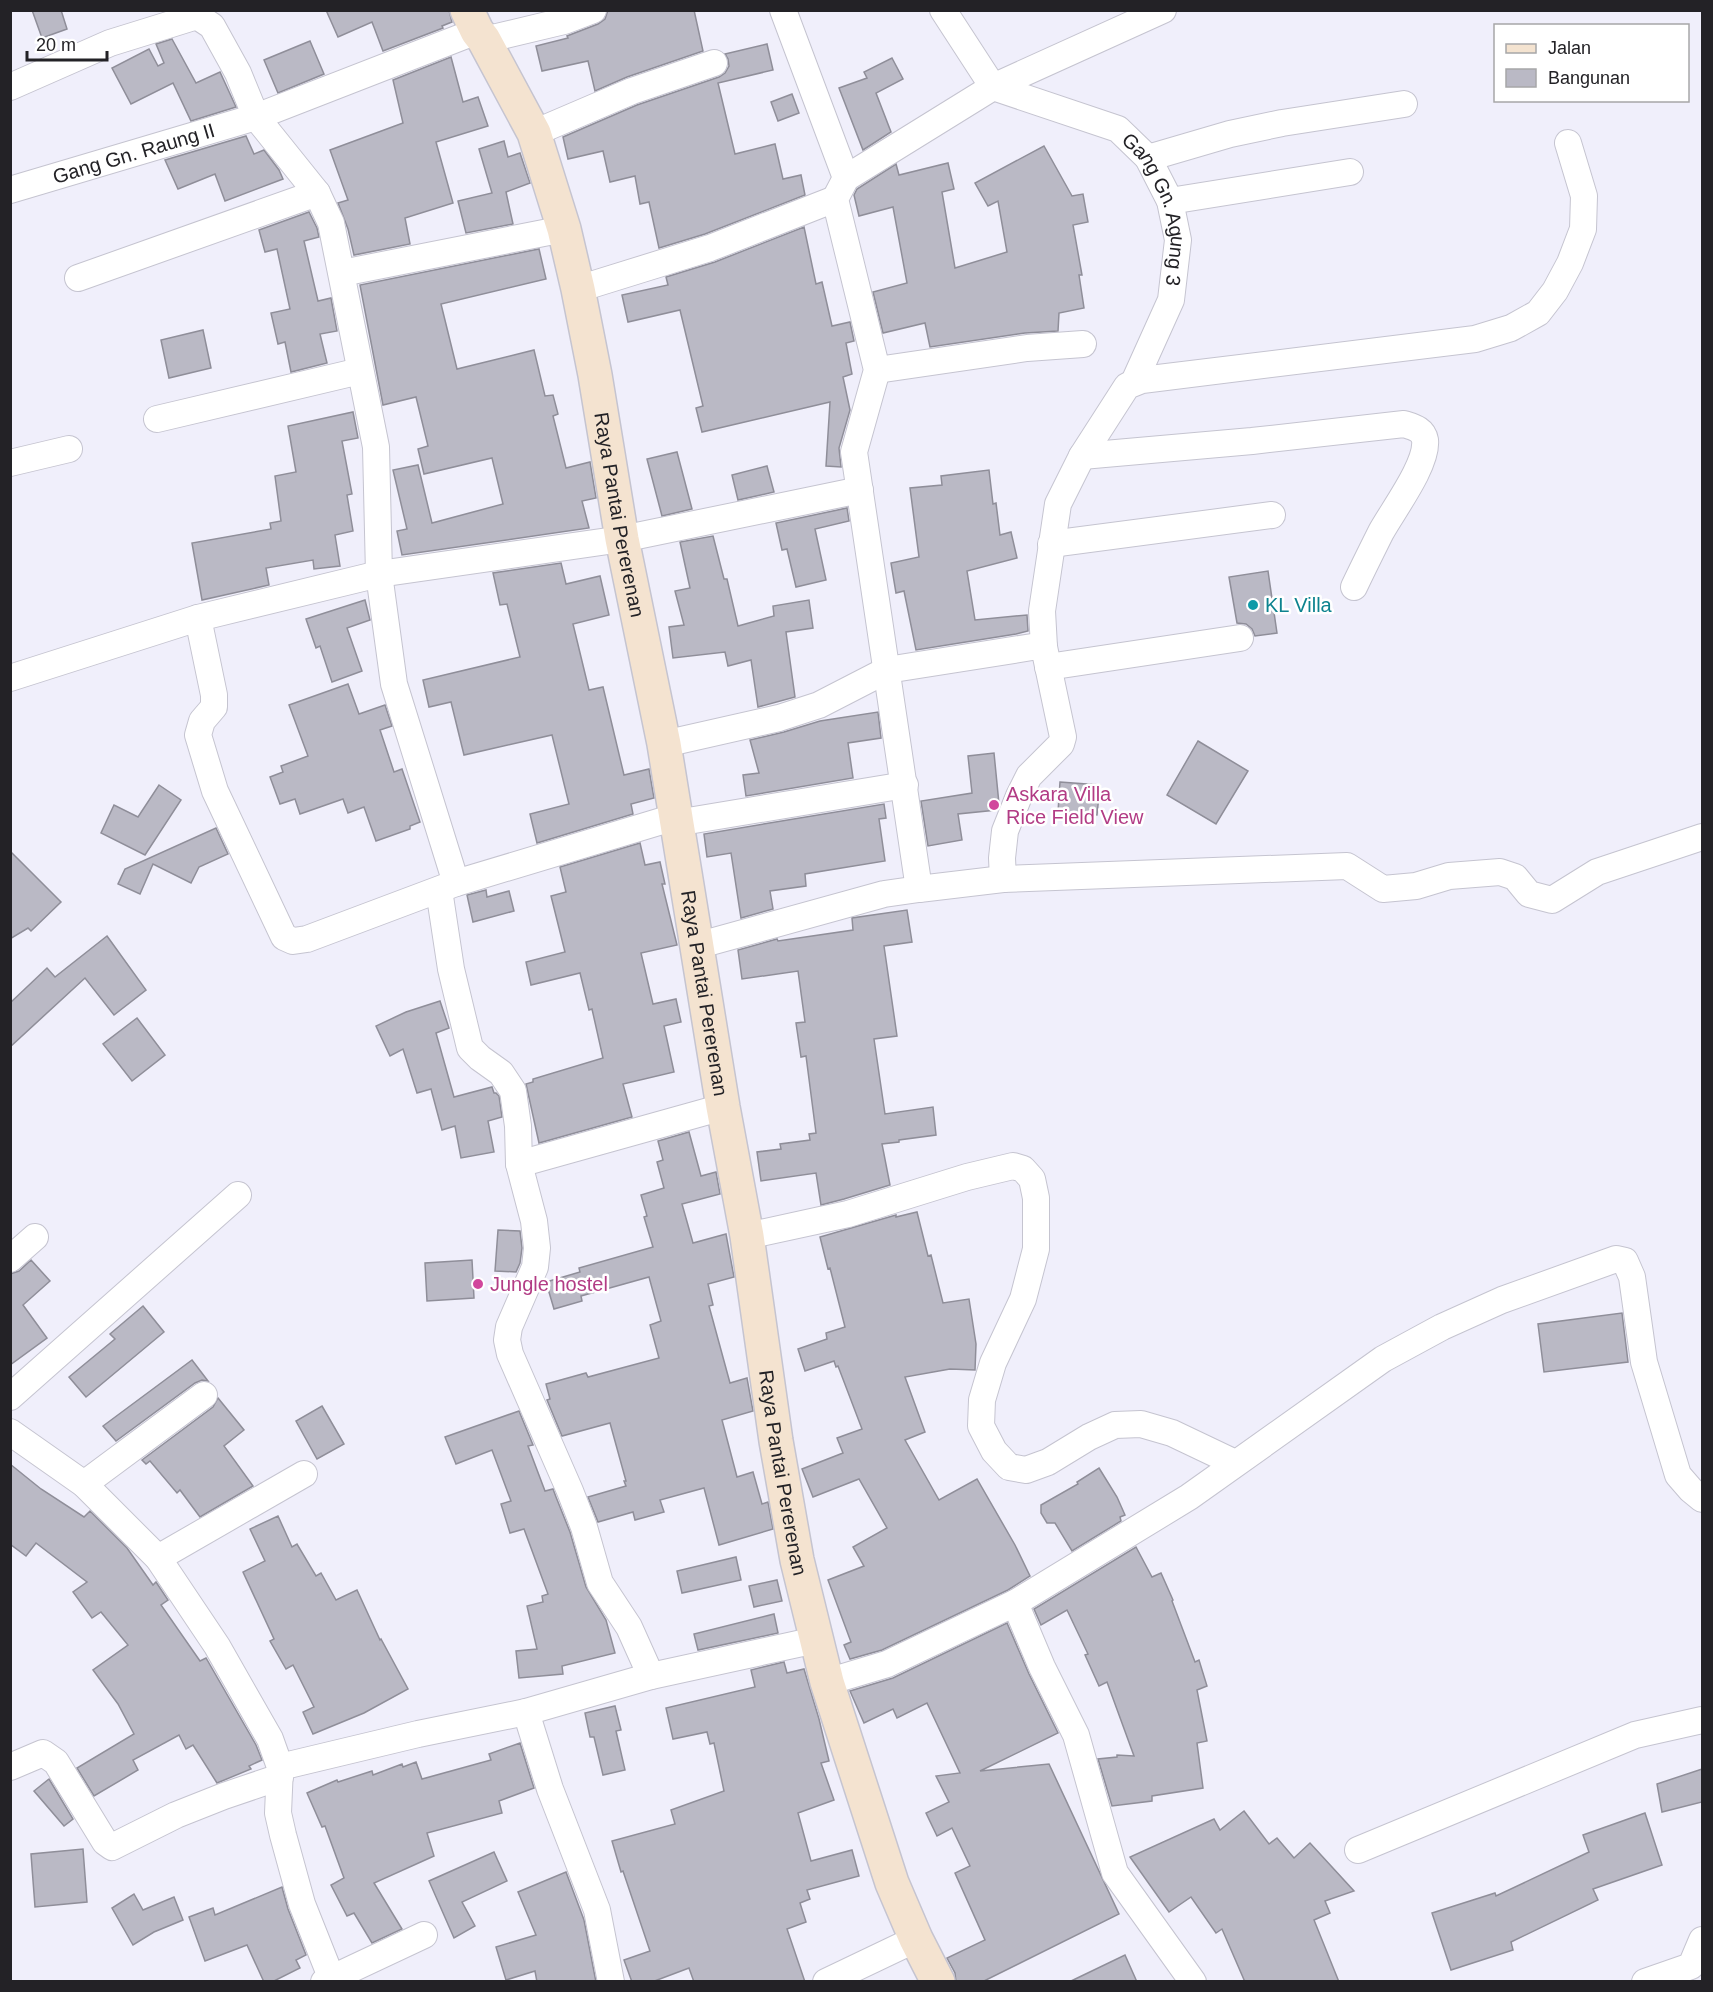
<svg xmlns="http://www.w3.org/2000/svg" width="1713" height="1992" font-family="Helvetica,sans-serif">
<style>
.building{fill:#bab9c5;stroke:#8f8e99;stroke-width:1.5}
.lines{fill:none;stroke-linecap:round;stroke-linejoin:round}
.street-casing{stroke:#c5c4d0;stroke-width:28}
.secondary-casing{stroke:#c5c4d0;stroke-width:36}
.street{stroke:#fff;stroke-width:26}
.secondary{stroke:#f4e3d0;stroke-width:33}
.culture-dot{fill:#0f9aa8;stroke:#fff;stroke-width:2}
.hotel-dot{fill:#d1479c;stroke:#fff;stroke-width:2}
.labels{text-anchor:middle;dominant-baseline:central;stroke-width:5;stroke-linejoin:round;paint-order:stroke}
.street-label{font-size:20px;fill:#232226;stroke:#fff}
.culture-label{font-size:20px;fill:#0d838f;stroke:#fff;text-anchor:start}
.hotel-label{font-size:20px;fill:#b23c85;stroke:#fff;text-anchor:start}
</style>
<rect width="100%" height="100%" fill="#f0effb"/>
<g class="building">
<polygon points="32,10 61,10 67,29 42,38"/>
<polygon points="326,10 449,10 452,22 442,26 443,28 383,51 372,22 338,37"/>
<polygon points="608,10 694,10 703,51 627,77 595,91 588,61 542,71 536,46 568,38 567,36 598,24 605,19"/>
<polygon points="172,39 196,83 220,72 236,107 191,121 173,83 131,104 112,68 149,49 158,66 164,63 156,44"/>
<polygon points="310,41 324,74 278,93 264,60"/>
<polygon points="767,44 773,70 718,83 735,154 775,144 783,179 801,175 805,195 705,234 659,248 649,202 640,204 635,176 610,182 603,151 568,159 563,137 637,105 719,77 725,73 729,66 728,59 725,54"/>
<polygon points="451,57 463,102 478,97 488,126 436,142 453,203 405,218 410,244 354,255 348,229 338,203 348,200 330,150 403,123 393,80"/>
<polygon points="892,58 903,79 876,93 891,132 863,150 839,88 867,78 864,72"/>
<polygon points="792,94 799,113 778,121 771,102"/>
<polygon points="246,136 254,154 264,150 279,170 283,179 225,201 215,174 178,189 165,160"/>
<polygon points="504,141 508,157 520,153 530,183 506,192 513,224 466,233 458,201 492,193 479,149"/>
<polygon points="1044,146 1072,196 1083,194 1088,222 1073,225 1082,275 1079,275 1084,308 1059,313 1058,331 1025,333 930,347 925,323 883,333 873,292 907,283 893,207 859,216 854,195 857,189 896,164 899,175 948,163 954,189 942,192 955,268 1007,252 998,201 988,206 975,183"/>
<polygon points="309,212 317,228 319,237 304,241 318,301 331,298 337,331 320,334 327,363 291,372 285,342 278,344 271,313 290,309 277,249 265,252 259,230"/>
<polygon points="804,227 816,284 822,282 832,326 850,322 854,341 846,343 852,374 843,377 850,410 839,448 841,467 826,466 830,402 702,432 696,408 703,406 680,310 628,322 622,295 668,285 666,277 715,262"/>
<polygon points="539,249 546,279 441,304 457,369 534,350 545,396 553,395 558,414 553,416 566,468 590,462 596,498 582,501 589,528 402,555 397,531 407,529 393,470 418,465 432,523 503,504 492,458 424,474 418,449 428,446 416,397 383,405 360,285"/>
<polygon points="203,330 211,368 169,378 161,340"/>
<polygon points="353,412 358,438 342,441 352,494 347,495 353,531 335,535 340,566 314,569 313,560 266,568 269,585 202,600 192,543 271,529 270,523 281,521 275,476 296,472 288,426"/>
<polygon points="677,452 692,509 662,516 647,459"/>
<polygon points="767,466 774,492 738,500 732,475"/>
<polygon points="989,470 993,504 996,503 1000,535 1011,532 1017,558 967,571 975,620 1027,615 1028,631 1016,634 916,650 904,591 896,593 891,563 919,557 910,488 942,485 941,476"/>
<polygon points="847,508 849,521 815,529 826,580 796,587 787,549 782,550 776,523"/>
<polygon points="713,536 724,579 727,579 738,626 774,616 773,606 809,600 813,628 786,632 795,697 758,707 751,660 728,666 725,652 673,658 669,627 684,625 675,591 690,588 680,542"/>
<polygon points="561,563 566,584 600,576 609,615 573,624 589,690 603,687 624,775 649,769 654,798 631,804 633,814 537,843 530,814 569,804 552,735 464,755 451,702 429,707 423,680 520,657 507,604 500,605 493,573"/>
<polygon points="1268,571 1277,633 1255,636 1252,629 1246,624 1237,623 1229,577"/>
<polygon points="365,600 370,620 347,628 362,671 332,682 320,646 316,648 306,619"/>
<polygon points="348,684 359,714 385,705 392,726 380,730 394,772 402,769 420,822 410,826 410,829 376,841 364,807 348,813 343,799 300,814 295,799 280,804 270,777 283,772 281,766 308,756 289,705"/>
<polygon points="878,712 881,738 848,743 853,778 746,796 743,775 759,773 750,740 784,732 820,721"/>
<polygon points="1198,741 1248,771 1216,824 1167,795"/>
<polygon points="994,753 999,804 997,810 958,814 962,840 928,846 921,801 972,793 968,756"/>
<polygon points="1060,782 1100,785 1097,815 1058,812"/>
<polygon points="159,785 181,800 145,855 101,833 114,805 138,817"/>
<polygon points="884,804 886,818 879,819 885,861 805,874 806,886 770,891 773,909 741,918 731,853 707,857 704,834"/>
<polygon points="216,828 228,854 199,867 191,883 153,864 140,894 118,884 125,869"/>
<polygon points="640,843 645,865 660,862 665,884 662,884 677,945 641,953 653,1004 676,999 681,1022 664,1026 674,1072 623,1084 632,1117 539,1143 526,1084 533,1082 533,1079 603,1058 592,1009 589,1010 580,973 531,985 526,962 565,952 551,896 566,892 560,867"/>
<polygon points="10,851 61,902 31,931 28,928 10,939"/>
<polygon points="486,890 487,897 509,891 514,911 473,922 467,895"/>
<polygon points="907,910 912,942 884,946 897,1036 874,1039 885,1114 933,1107 936,1135 899,1140 899,1142 882,1144 890,1185 844,1199 821,1205 816,1173 761,1181 757,1152 781,1149 780,1144 810,1140 809,1134 816,1133 806,1056 801,1057 796,1023 805,1022 798,971 742,979 738,950 777,939 778,941 853,930 852,918"/>
<polygon points="107,936 146,990 114,1015 85,978 10,1047 10,1003 47,968 55,977"/>
<polygon points="440,1001 449,1028 436,1033 454,1097 492,1087 494,1093 496,1093 499,1096 502,1117 488,1121 494,1152 461,1158 455,1126 442,1130 431,1089 417,1093 403,1049 390,1056 376,1026 406,1012"/>
<polygon points="137,1018 165,1055 132,1081 103,1044"/>
<polygon points="689,1132 701,1176 716,1172 720,1194 682,1204 693,1243 726,1234 734,1277 708,1284 713,1305 709,1306 730,1383 747,1378 753,1411 722,1420 737,1477 753,1472 762,1504 768,1502 773,1529 719,1545 704,1488 660,1500 664,1512 635,1520 633,1512 598,1522 588,1497 626,1486 624,1481 626,1481 610,1423 562,1436 547,1400 550,1399 546,1384 586,1373 588,1377 659,1358 650,1325 661,1321 649,1277 581,1296 582,1301 554,1309 546,1282 580,1272 579,1268 653,1247 644,1217 647,1216 641,1195 664,1188 657,1162 663,1160 658,1141"/>
<polygon points="917,1212 928,1256 931,1255 943,1303 969,1299 976,1344 975,1370 950,1369 905,1377 925,1432 905,1440 939,1500 977,1479 1015,1545 1030,1576 1008,1590 882,1650 850,1659 844,1645 851,1642 828,1580 864,1566 853,1547 887,1528 859,1479 813,1497 802,1469 843,1453 837,1438 862,1429 838,1366 836,1367 834,1361 805,1371 798,1349 827,1339 826,1333 845,1327 830,1268 828,1269 820,1237 896,1215 896,1217"/>
<polygon points="498,1230 520,1231 522,1248 520,1263 516,1272 495,1271"/>
<polygon points="31,1260 50,1281 23,1305 47,1338 10,1365 10,1274 19,1271"/>
<polygon points="472,1260 474,1298 427,1301 425,1263"/>
<polygon points="143,1306 164,1332 86,1397 69,1377 115,1339 110,1334"/>
<polygon points="1622,1313 1628,1362 1544,1372 1538,1324"/>
<polygon points="192,1360 208,1381 202,1380 195,1383 116,1441 103,1426"/>
<polygon points="218,1398 244,1430 224,1446 253,1486 200,1517 180,1490 177,1493 150,1461 146,1464 142,1460 213,1407"/>
<polygon points="322,1406 344,1444 317,1459 296,1421"/>
<polygon points="519,1411 533,1445 528,1446 545,1491 553,1489 556,1497 570,1532 586,1587 606,1620 615,1653 562,1666 563,1674 519,1678 516,1651 537,1649 527,1606 543,1602 542,1596 548,1594 524,1529 510,1533 501,1504 511,1501 492,1450 456,1464 445,1437"/>
<polygon points="10,1464 41,1489 84,1517 90,1511 127,1548 153,1585 156,1582 168,1600 161,1605 200,1661 206,1658 256,1745 262,1760 249,1766 251,1769 217,1783 193,1745 186,1749 179,1735 133,1760 138,1770 94,1796 77,1768 134,1734 118,1704 93,1670 128,1645 101,1612 92,1618 73,1592 87,1582 36,1543 26,1556 10,1544"/>
<polygon points="1099,1468 1117,1497 1125,1515 1120,1517 1121,1521 1072,1551 1055,1523 1047,1523 1041,1513 1041,1505 1078,1484 1077,1482"/>
<polygon points="278,1516 292,1547 297,1544 316,1576 321,1573 336,1600 357,1590 380,1640 381,1639 408,1689 364,1713 313,1734 303,1712 314,1707 293,1665 286,1669 270,1641 274,1639 243,1572 265,1561 250,1529"/>
<polygon points="1136,1547 1152,1577 1161,1573 1173,1600 1172,1601 1195,1662 1199,1660 1207,1686 1197,1690 1207,1741 1197,1743 1203,1788 1152,1796 1152,1801 1112,1806 1098,1759 1117,1757 1117,1755 1134,1756 1107,1682 1099,1686 1085,1655 1088,1654 1067,1610 1041,1625 1034,1609"/>
<polygon points="736,1557 741,1580 682,1593 677,1571"/>
<polygon points="777,1580 782,1601 754,1607 749,1586"/>
<polygon points="774,1614 778,1633 698,1650 694,1634"/>
<polygon points="1007,1623 1029,1674 1058,1733 980,1771 1049,1764 1119,1914 982,1982 956,1982 955,1973 947,1958 985,1940 955,1873 970,1866 952,1828 937,1836 926,1813 949,1802 936,1776 960,1773 927,1703 897,1718 893,1709 864,1723 850,1691 893,1678"/>
<polygon points="784,1662 787,1673 804,1669 819,1719 829,1761 821,1763 834,1800 798,1813 811,1861 852,1850 859,1876 807,1890 810,1899 800,1903 806,1922 787,1929 805,1982 694,1982 689,1968 652,1982 632,1982 624,1960 650,1951 623,1871 621,1872 612,1841 675,1824 671,1810 724,1791 714,1743 710,1744 707,1732 673,1739 666,1708 755,1687 751,1670"/>
<polygon points="615,1706 621,1730 616,1731 625,1770 603,1775 594,1737 590,1737 585,1713"/>
<polygon points="520,1743 534,1788 499,1801 502,1813 427,1833 434,1856 374,1883 402,1929 372,1943 354,1913 347,1916 331,1885 344,1878 325,1826 322,1827 307,1793 337,1780 338,1782 372,1771 373,1775 402,1764 403,1767 416,1762 422,1779 491,1760 489,1754"/>
<polygon points="1702,1769 1702,1802 1662,1812 1657,1784"/>
<polygon points="49,1779 73,1819 64,1826 34,1791"/>
<polygon points="1244,1811 1269,1844 1277,1838 1294,1858 1310,1843 1354,1891 1325,1901 1330,1913 1314,1920 1339,1982 1245,1982 1222,1929 1216,1933 1191,1897 1169,1912 1130,1857 1214,1819 1220,1830"/>
<polygon points="1645,1813 1662,1865 1593,1889 1598,1900 1511,1942 1513,1950 1451,1970 1432,1913 1495,1893 1496,1896 1589,1852 1583,1835"/>
<polygon points="83,1849 87,1902 35,1907 31,1854"/>
<polygon points="494,1852 507,1881 462,1902 475,1926 454,1938 429,1881"/>
<polygon points="566,1872 584,1920 596,1982 537,1982 535,1971 506,1980 496,1947 536,1935 518,1892"/>
<polygon points="282,1887 288,1909 306,1955 296,1960 300,1968 272,1982 264,1982 247,1945 205,1961 189,1917 213,1908 215,1915"/>
<polygon points="134,1894 143,1910 174,1897 183,1920 154,1932 133,1945 112,1908"/>
<polygon points="1125,1955 1137,1982 1069,1982"/>
</g>
<g class="lines">
<g class="street-casing">
<g id="street">
<polyline points="783,10 846,178"/>
<polyline points="943,10 993,87"/>
<polyline points="484,40 564,21 593,10"/>
<polyline points="10,87 110,43 197,16 212,26 238,73 256,117 317,193 331,223 376,447 379,574 394,684 456,883"/>
<path id="s1" d="M993,87L1118,129L1148,158L1170,201L1178,240L1171,300L1134,382"/>
<polyline points="534,133 632,91 714,63"/>
<polyline points="1148,158 1230,134 1282,123 1404,104"/>
<path id="s2" d="M10,190L256,117L477,31"/>
<polyline points="1170,201 1350,172"/>
<polyline points="342,273 564,229"/>
<polyline points="78,278 317,193"/>
<polyline points="578,289 710,248 835,199"/>
<polyline points="877,370 1027,348 1083,344"/>
<polyline points="157,419 360,371"/>
<path d="M1082,456L1252,441L1404,424C1413,427 1423,429 1425,440C1428,464 1393,510 1381,532C1372,550 1363,568 1354,587"/>
<polyline points="10,463 69,449"/>
<polyline points="1051,544 1272,515"/>
<polyline points="198,618 214,695 214,707 202,721 198,735 215,791 284,937 293,941 307,939 456,883 675,817"/>
<polyline points="1048,667 1240,638"/>
<polyline points="10,678 198,618 379,574 622,539 860,490"/>
<polyline points="664,744 779,718 819,705 887,670 1032,647 1044,647"/>
<polyline points="676,823 905,785"/>
<polyline points="1003,879 1002,858 1005,831 1019,796 1029,776 1061,744 1063,737 1044,647 1042,611 1058,504 1082,456 1127,386 1142,380 1475,339 1511,328 1538,313 1555,291 1570,263 1583,229 1584,196 1568,143"/>
<polyline points="919,889 854,452 877,370 835,199 846,178 993,87 1163,10"/>
<polyline points="439,890 451,969 470,1048 480,1058 501,1073 513,1091 518,1126 519,1164 534,1221 537,1248 535,1267 509,1327 507,1340 510,1354 570,1491 584,1527 600,1583 629,1627 651,1676"/>
<polyline points="696,946 884,894 919,889 1003,879 1347,866 1383,889 1416,886 1449,876 1500,872 1515,877 1529,894 1552,900 1597,872 1702,837"/>
<polyline points="519,1164 723,1107"/>
<polyline points="747,1236 848,1214 967,1177 1013,1166 1023,1169 1032,1179 1036,1198 1036,1249 1023,1299 993,1363 982,1400 981,1426 994,1451 1009,1467 1026,1470 1048,1462 1089,1437 1115,1425 1141,1424 1172,1433 1235,1463"/>
<polyline points="10,1259 35,1237"/>
<polyline points="10,1397 238,1195"/>
<polyline points="10,1432 84,1484 158,1558 217,1646 270,1739 280,1767 278,1813 283,1835 302,1904 333,1982"/>
<polyline points="84,1484 204,1395"/>
<polyline points="158,1558 304,1474"/>
<polyline points="1015,1603 1189,1497 1383,1359 1442,1327 1502,1300 1616,1259 1625,1261 1632,1277 1644,1362 1678,1475 1691,1490 1702,1499"/>
<polyline points="827,1682 887,1664 1015,1603 1042,1667 1076,1735 1115,1873 1193,1982"/>
<polyline points="526,1712 550,1789 597,1910 611,1982"/>
<polyline points="10,1767 43,1753 56,1762 105,1842 112,1847 176,1815 224,1796 280,1777"/>
<polyline points="280,1767 418,1734 526,1712 651,1676 816,1640"/>
<polyline points="1358,1850 1635,1735 1702,1720"/>
<polyline points="324,1982 424,1935"/>
<polyline points="826,1982 916,1939"/>
<polyline points="1645,1982 1691,1966 1702,1940"/>
</g>
</g>
<g class="secondary-casing">
<g id="secondary">
<path id="s3" d="M467,10L477,31L484,40L534,133L564,229L578,289L595,375L622,539L664,744L723,1107L747,1236L776,1441L797,1560L827,1682L892,1883L916,1939L938,1982"/>
</g>
</g>
<use href="#street" class="street"/>
<use href="#secondary" class="secondary"/>
</g>
<circle class="culture-dot" cx="1253" cy="605" r="6"/>
<g class="hotel-dot">
<circle cx="994" cy="805" r="6"/>
<circle cx="478" cy="1284" r="6"/>
</g>
<g class="labels">
<g class="street-label">
<text stroke="none"><textPath href="#s2" startOffset="129">Gang Gn. Raung II</textPath></text>
<text stroke="none"><textPath href="#s1" startOffset="225">Gang Gn. Agung 3</textPath></text>
<text stroke="none"><textPath href="#s3" startOffset="532">Raya Pantai Pererenan</textPath></text>
<text stroke="none"><textPath href="#s3" startOffset="1018">Raya Pantai Pererenan</textPath></text>
<text stroke="none"><textPath href="#s3" startOffset="1504">Raya Pantai Pererenan</textPath></text>
</g>
<g class="culture-label">
<text x="1265" y="605">KL Villa</text>
</g>
<g class="hotel-label">
<text x="1006" y="794">Askara Villa<tspan x="1006" dy="23">Rice Field View</tspan></text>
<text x="490" y="1284">Jungle hostel</text>
</g>
</g>
<rect width="1713" height="1992" fill="none" stroke="#232226" stroke-width="24"/>
<rect x="1494" y="24" width="195" height="78" fill="#ffffff" stroke="#a7a7a8" stroke-width="1.5"/>
<rect x="1506" y="44" width="30" height="9" fill="#f4e3d0" stroke="#a7a7a8" stroke-width="1.5"/>
<text x="1548" y="54" font-size="18" fill="#232226">Jalan</text>
<rect x="1506" y="69" width="30" height="18" fill="#bab9c5" stroke="#a7a7a8" stroke-width="1.5"/>
<text x="1548" y="84" font-size="18" fill="#232226">Bangunan</text>
<path d="M27 51v9h80v-9" fill="none" stroke="#232226" stroke-width="3"/>
<text x="36" y="51" font-size="18" fill="#232226" stroke="#ffffff" stroke-width="4.5" paint-order="stroke">20 m</text>
</svg>
